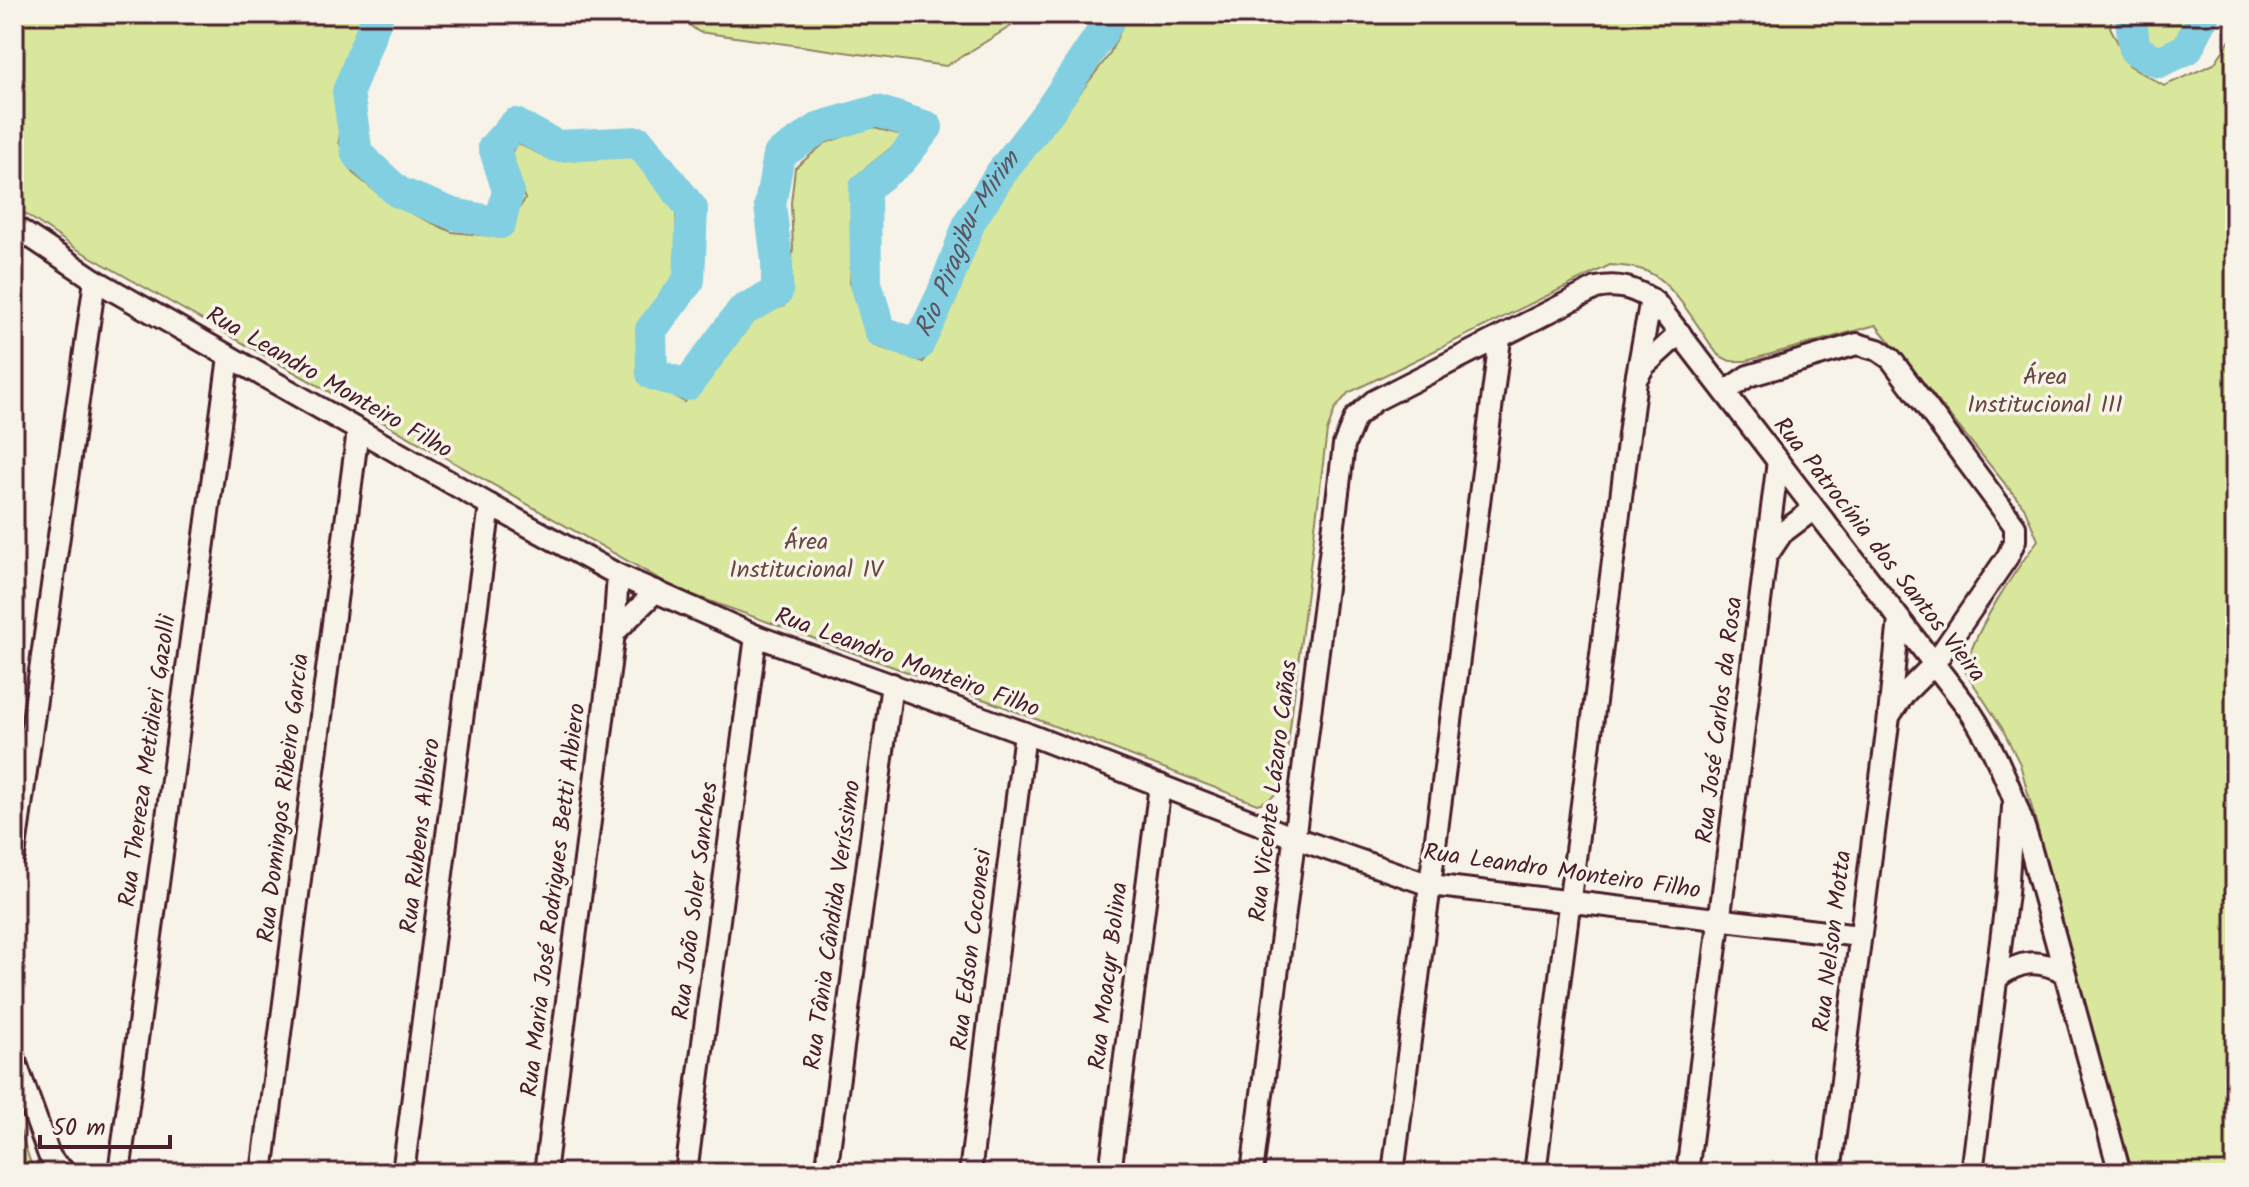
<svg xmlns="http://www.w3.org/2000/svg" width="2249" height="1187" font-family="Kalam,sans-serif">
<style>
.green{fill:#d8e79b;stroke:#918363;stroke-width:2}
.lines{fill:none;stroke-linecap:round;stroke-linejoin:round}
.river{stroke:#82cfe1;stroke-width:32}
.street-casing{stroke:#4a1f2b;stroke-width:26}
.street{stroke:#f7f3e8;stroke-width:20}
.labels{text-anchor:middle;dominant-baseline:central;stroke-width:7;stroke-linejoin:round;paint-order:stroke}
.park-label{font-size:24px;fill:#664741;stroke:#f7f3e8}
.street-label{font-size:24px;fill:#4a1f2b;stroke:#f7f3e8}
.water-label{font-size:26px;font-style:italic;fill:#5b5462;stroke:#f7f3e8}
</style>
<rect width="100%" height="100%" fill="#f7f3e8"/>
<filter id="ink" filterUnits="userSpaceOnUse"><feTurbulence type="fractalNoise" baseFrequency=".0125" numOctaves="2"/><feDisplacementMap in="SourceGraphic" scale="16" xChannelSelector="R" yChannelSelector="G"/><feConvolveMatrix kernelMatrix="1 2 1 2 8 2 1 2 1" color-interpolation-filters="sRGB"/></filter>
<g filter="url(#ink)">
<g class="green">
<path d="M14,14H364L343,76L339,142L353,173L391,204L452,232L501,237L525,199L508,158L517,143L552,160L632,153L676,210L678,274L640,330V379L685,402L750,319L784,306L793,249L791,203L795,168L825,143L870,127L906,136L856,176L850,283L876,346L923,362L965,276L981,228L1013,180L1109,55L1128,14H2113L2110,27L2129,65L2164,86L2214,64L2235,33V1173H2132L2020,764L2002,728L1965,671C1972,633 2015,571 2038,540L2024,507L1876,325L1746,361H1730L1718,355C1700,331 1674,283 1648,272C1636,266 1622,266 1610,265L1348,393L1335,409L1327,431L1283,784C1276,795 1270,801 1257,804L1002,706L679,590L75,248L14,206Z"/>
<polygon points="674,14 1031,14 946,66 699,32"/>
<polygon points="2138,14 2198,14 2183,43 2160,55 2141,46"/>
<polygon points="14,1112 32,1167 37,1173 14,1173"/>
</g>
<g class="lines">
<g class="river">
<path id="s1" d="M378,14L348,92L357,154L398,192L453,214L500,223L508,191L494,147L515,124L557,146L639,142L692,209L689,280L651,330L652,374L687,385L742,311L777,292V261L770,205L779,155L821,127L877,111L927,127L901,160L865,188L866,283L880,331L918,345L942,295L970,221L1001,173L1050,110L1101,34L1112,14"/>
<polyline points="2130,14 2135,50 2159,62 2187,49 2205,14"/>
</g>
<g class="street-casing">
<g id="street">
<polyline points="14,226 95,280 490,505 618,575 756,636 1025,733 1295,838 1430,885 1859,936"/>
<polyline points="1638,376 1644,366 1680,333"/>
<polyline points="1725,392 1748,376 1857,344 1878,350 1891,359 2015,526 2015,540 2008,556 1934,664 1905,693 1889,716"/>
<polyline points="1770,551 1782,533 1814,509"/>
<polyline points="614,633 656,591"/>
<polyline points="14,856 95,280"/>
<path d="M1997,978C2020,960 2038,959 2064,972"/>
<polyline points="14,1058 49,1155 55,1164 67,1173"/>
<polyline points="119,1173 229,357"/>
<polyline points="262,1173 358,430"/>
<polyline points="403,1173 490,505"/>
<polyline points="545,1173 614,633 618,575"/>
<polyline points="686,1173 756,636"/>
<polyline points="826,1173 892,684"/>
<polyline points="970,1173 1025,733"/>
<polyline points="1110,1173 1160,785"/>
<path d="M1252,1173L1344,445L1355,418L1374,401L1596,288C1620,283 1637,289 1656,303L1968,708C1996,750 2014,794 2029,843L2120,1173"/>
<polyline points="1393,1173 1500,339"/>
<polyline points="1535,1173 1636,380 1651,299"/>
<polyline points="1687,1173 1778,461"/>
<polyline points="1830,1173 1889,716 1899,619"/>
<polyline points="1972,1173 2007,893 2013,807"/>
</g>
</g>
<use href="#street" class="street"/>
</g>
</g>
<g class="labels">
<g class="park-label">
<text x="2045" y="377">Área<tspan x="2045" dy="28">Institucional III</tspan></text>
<text x="806" y="542">Área<tspan x="806" dy="28">Institucional IV</tspan></text>
</g>
<g class="street-label">
<text transform="translate(329 383) rotate(30)">Rua Leandro Monteiro Filho</text>
<text transform="translate(1879 550) rotate(52)">Rua Patrocínia dos Santos Vieira</text>
<text transform="translate(907 663) rotate(20)">Rua Leandro Monteiro Filho</text>
<text transform="translate(1720 720) rotate(-83)">Rua José Carlos da Rosa</text>
<text transform="translate(148 761) rotate(-82)">Rua Thereza Metidieri Gazolli</text>
<text transform="translate(1274 791) rotate(-83)">Rua Vicente Lázaro Cañas</text>
<text transform="translate(284 798) rotate(-83)">Rua Domingos Ribeiro Garcia</text>
<text transform="translate(421 836) rotate(-83)">Rua Rubens Albiero</text>
<text transform="translate(1562 872) rotate(8)">Rua Leandro Monteiro Filho</text>
<text transform="translate(554 900) rotate(-83)">Rua Maria José Rodrigues Betti Albiero</text>
<text transform="translate(696 901) rotate(-83)">Rua João Soler Sanches</text>
<text transform="translate(833 925) rotate(-82)">Rua Tânia Cândida Veríssimo</text>
<text transform="translate(1833 941) rotate(-83)">Rua Nelson Motta</text>
<text transform="translate(972 950) rotate(-83)">Rua Edson Coconesi</text>
<text transform="translate(1109 976) rotate(-83)">Rua Moacyr Bolina</text>
</g>
<g class="water-label">
<text stroke="none"><textPath href="#s1" startOffset="1666">Rio Piragibu-Mirim</textPath></text>
</g>
</g>
<rect width="2249" height="1187" fill="none" stroke="#f7f3e8" stroke-width="48"/>
<rect x="24" y="24" width="2201" height="1139" fill="none" stroke="#4a1f2b" stroke-width="3" filter="url(#ink)"/>
<path d="M40 1135v12h130v-12" fill="none" stroke="#4a1f2b" stroke-width="4"/>
<text x="52" y="1135" font-size="24" fill="#4a1f2b" stroke="#f7f3e8" stroke-width="6" paint-order="stroke">50 m</text>
</svg>
